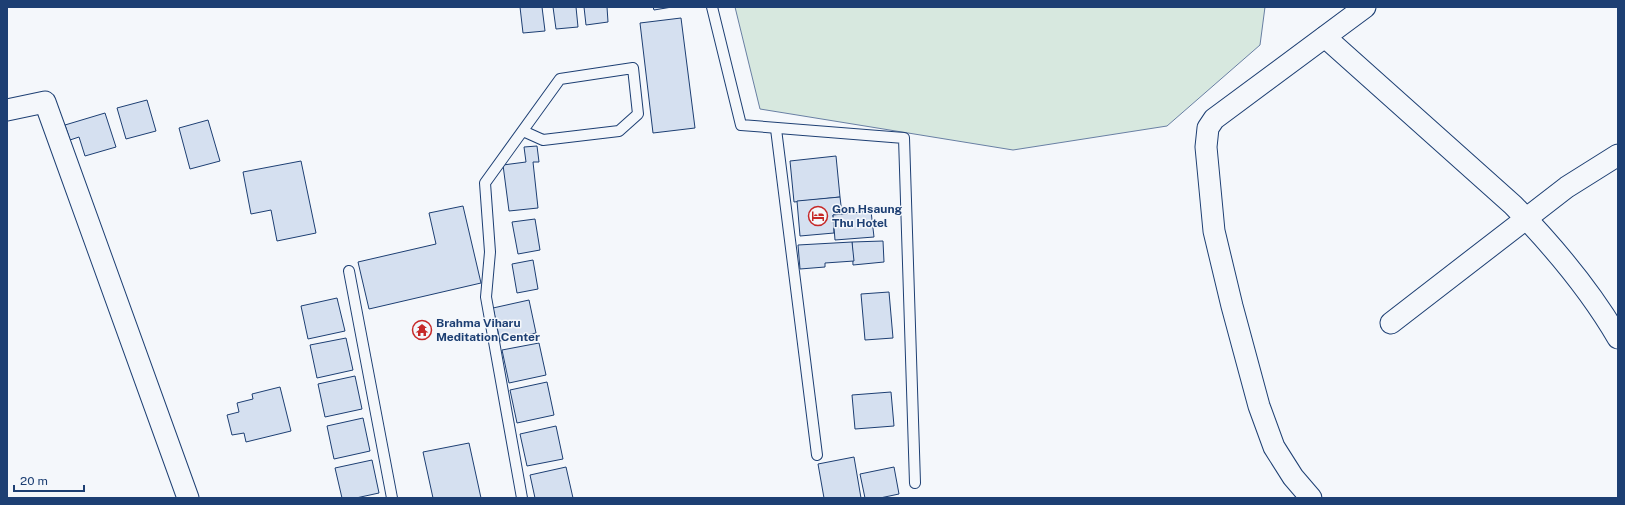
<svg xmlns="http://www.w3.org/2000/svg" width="1625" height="505" font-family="'Public Sans',sans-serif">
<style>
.green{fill:#d7e8df;stroke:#687fa3}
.building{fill:#d5e0f0;stroke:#1d3f73}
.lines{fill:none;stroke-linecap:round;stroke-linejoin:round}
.lane-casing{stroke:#1d3f73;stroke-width:12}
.street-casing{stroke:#1d3f73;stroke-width:23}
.lane{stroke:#f4f7fb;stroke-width:10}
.street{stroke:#f4f7fb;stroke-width:21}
.labels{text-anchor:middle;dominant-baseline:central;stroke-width:3;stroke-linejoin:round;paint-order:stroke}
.poi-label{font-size:12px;font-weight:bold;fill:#1d3f73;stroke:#f4f7fb;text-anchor:start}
</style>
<rect width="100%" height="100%" fill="#f4f7fb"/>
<polygon class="green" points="735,7 1265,7 1260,45 1167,126 1013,150 760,109"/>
<g class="building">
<polygon points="520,7 542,7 545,31 523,33"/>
<polygon points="553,7 576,7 578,27 556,29"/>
<polygon points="584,7 607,7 608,22 586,25"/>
<polygon points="653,7 672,7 654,10"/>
<polygon points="681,18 695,128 653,133 640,23"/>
<polygon points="147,100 156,131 126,139 117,108"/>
<polygon points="105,113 116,147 85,156 79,137 70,140 65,125"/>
<polygon points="208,120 220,161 190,169 179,128"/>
<polygon points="537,146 539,162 533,162 538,208 509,211 503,165 526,162 524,147"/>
<polygon points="836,156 840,197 794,202 790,161"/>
<polygon points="301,161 316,233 277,241 271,210 251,214 243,172"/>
<polygon points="840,197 842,214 833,215 834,233 800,236 797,201"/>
<polygon points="463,206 481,283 369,309 358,262 436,244 429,213"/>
<polygon points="871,211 874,237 835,240 833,215"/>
<polygon points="535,219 540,250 518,254 512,222"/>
<polygon points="883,241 884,262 853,265 852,242"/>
<polygon points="852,242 854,261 825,263 825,267 800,269 798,245"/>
<polygon points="533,260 538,289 517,293 512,264"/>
<polygon points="889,292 893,338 865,340 861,294"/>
<polygon points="337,298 345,331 308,339 301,306"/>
<polygon points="529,300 536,333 500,341 493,308"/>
<polygon points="346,338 353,370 317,378 310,345"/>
<polygon points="539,343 546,375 509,383 502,350"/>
<polygon points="355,376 362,409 325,417 318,384"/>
<polygon points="547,382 554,415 517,423 510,390"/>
<polygon points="280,387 291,431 246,442 244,433 232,435 227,415 239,412 237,403 253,399 252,394"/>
<polygon points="891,392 894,426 855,429 852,395"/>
<polygon points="363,418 370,451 334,459 327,426"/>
<polygon points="556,426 563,459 527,466 520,434"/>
<polygon points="469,443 481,498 433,498 423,452"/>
<polygon points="854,457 861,498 824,498 818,464"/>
<polygon points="372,460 379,493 356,498 342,498 335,468"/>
<polygon points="566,467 573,498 535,498 530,475"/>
<polygon points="894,467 899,494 880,498 865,498 860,474"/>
</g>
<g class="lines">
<g class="lane-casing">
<g id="lane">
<polyline points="712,7 741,125 904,138 915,483"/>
<polyline points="776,129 817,455"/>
<polyline points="349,271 392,498"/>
<polyline points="522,498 486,297 490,252 485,183 560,79 633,68 638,114 619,131 543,140 523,131"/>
</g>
</g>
<g class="street-casing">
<g id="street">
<path d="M1325,37L1513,205C1553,246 1589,288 1618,338"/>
<polyline points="7,110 45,102 188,498"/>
<polyline points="1391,323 1567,187 1618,155"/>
<polyline points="1311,498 1293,477 1274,447 1259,406 1232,306 1214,231 1206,147 1208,128 1214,119 1365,7"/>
</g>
</g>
<use href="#lane" class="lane"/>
<use href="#street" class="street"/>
</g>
<defs>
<g id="hotel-ring" transform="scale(1)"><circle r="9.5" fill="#f4f7fb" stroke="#c62828" stroke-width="1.5"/><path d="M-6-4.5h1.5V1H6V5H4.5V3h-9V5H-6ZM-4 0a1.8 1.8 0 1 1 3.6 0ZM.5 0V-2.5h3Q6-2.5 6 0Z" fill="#c62828"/></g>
<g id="temple-ring" transform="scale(1)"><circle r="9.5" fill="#f4f7fb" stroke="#c62828" stroke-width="1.5"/><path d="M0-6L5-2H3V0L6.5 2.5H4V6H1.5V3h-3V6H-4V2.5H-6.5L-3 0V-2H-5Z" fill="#c62828"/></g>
</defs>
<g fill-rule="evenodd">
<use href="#hotel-ring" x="818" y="216"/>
<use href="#temple-ring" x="422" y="330"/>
</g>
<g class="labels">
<g class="poi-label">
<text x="832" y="209">Gon Hsaung<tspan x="832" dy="14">Thu Hotel</tspan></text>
<text x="436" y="323">Brahma Viharu<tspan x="436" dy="14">Meditation Center</tspan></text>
</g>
</g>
<rect width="1625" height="505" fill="none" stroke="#1d3f73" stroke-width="16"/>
<path d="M14 485v6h70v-6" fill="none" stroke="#1d3f73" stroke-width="2"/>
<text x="20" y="485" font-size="12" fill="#1d3f73" stroke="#f4f7fb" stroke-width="3" paint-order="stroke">20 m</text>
</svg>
